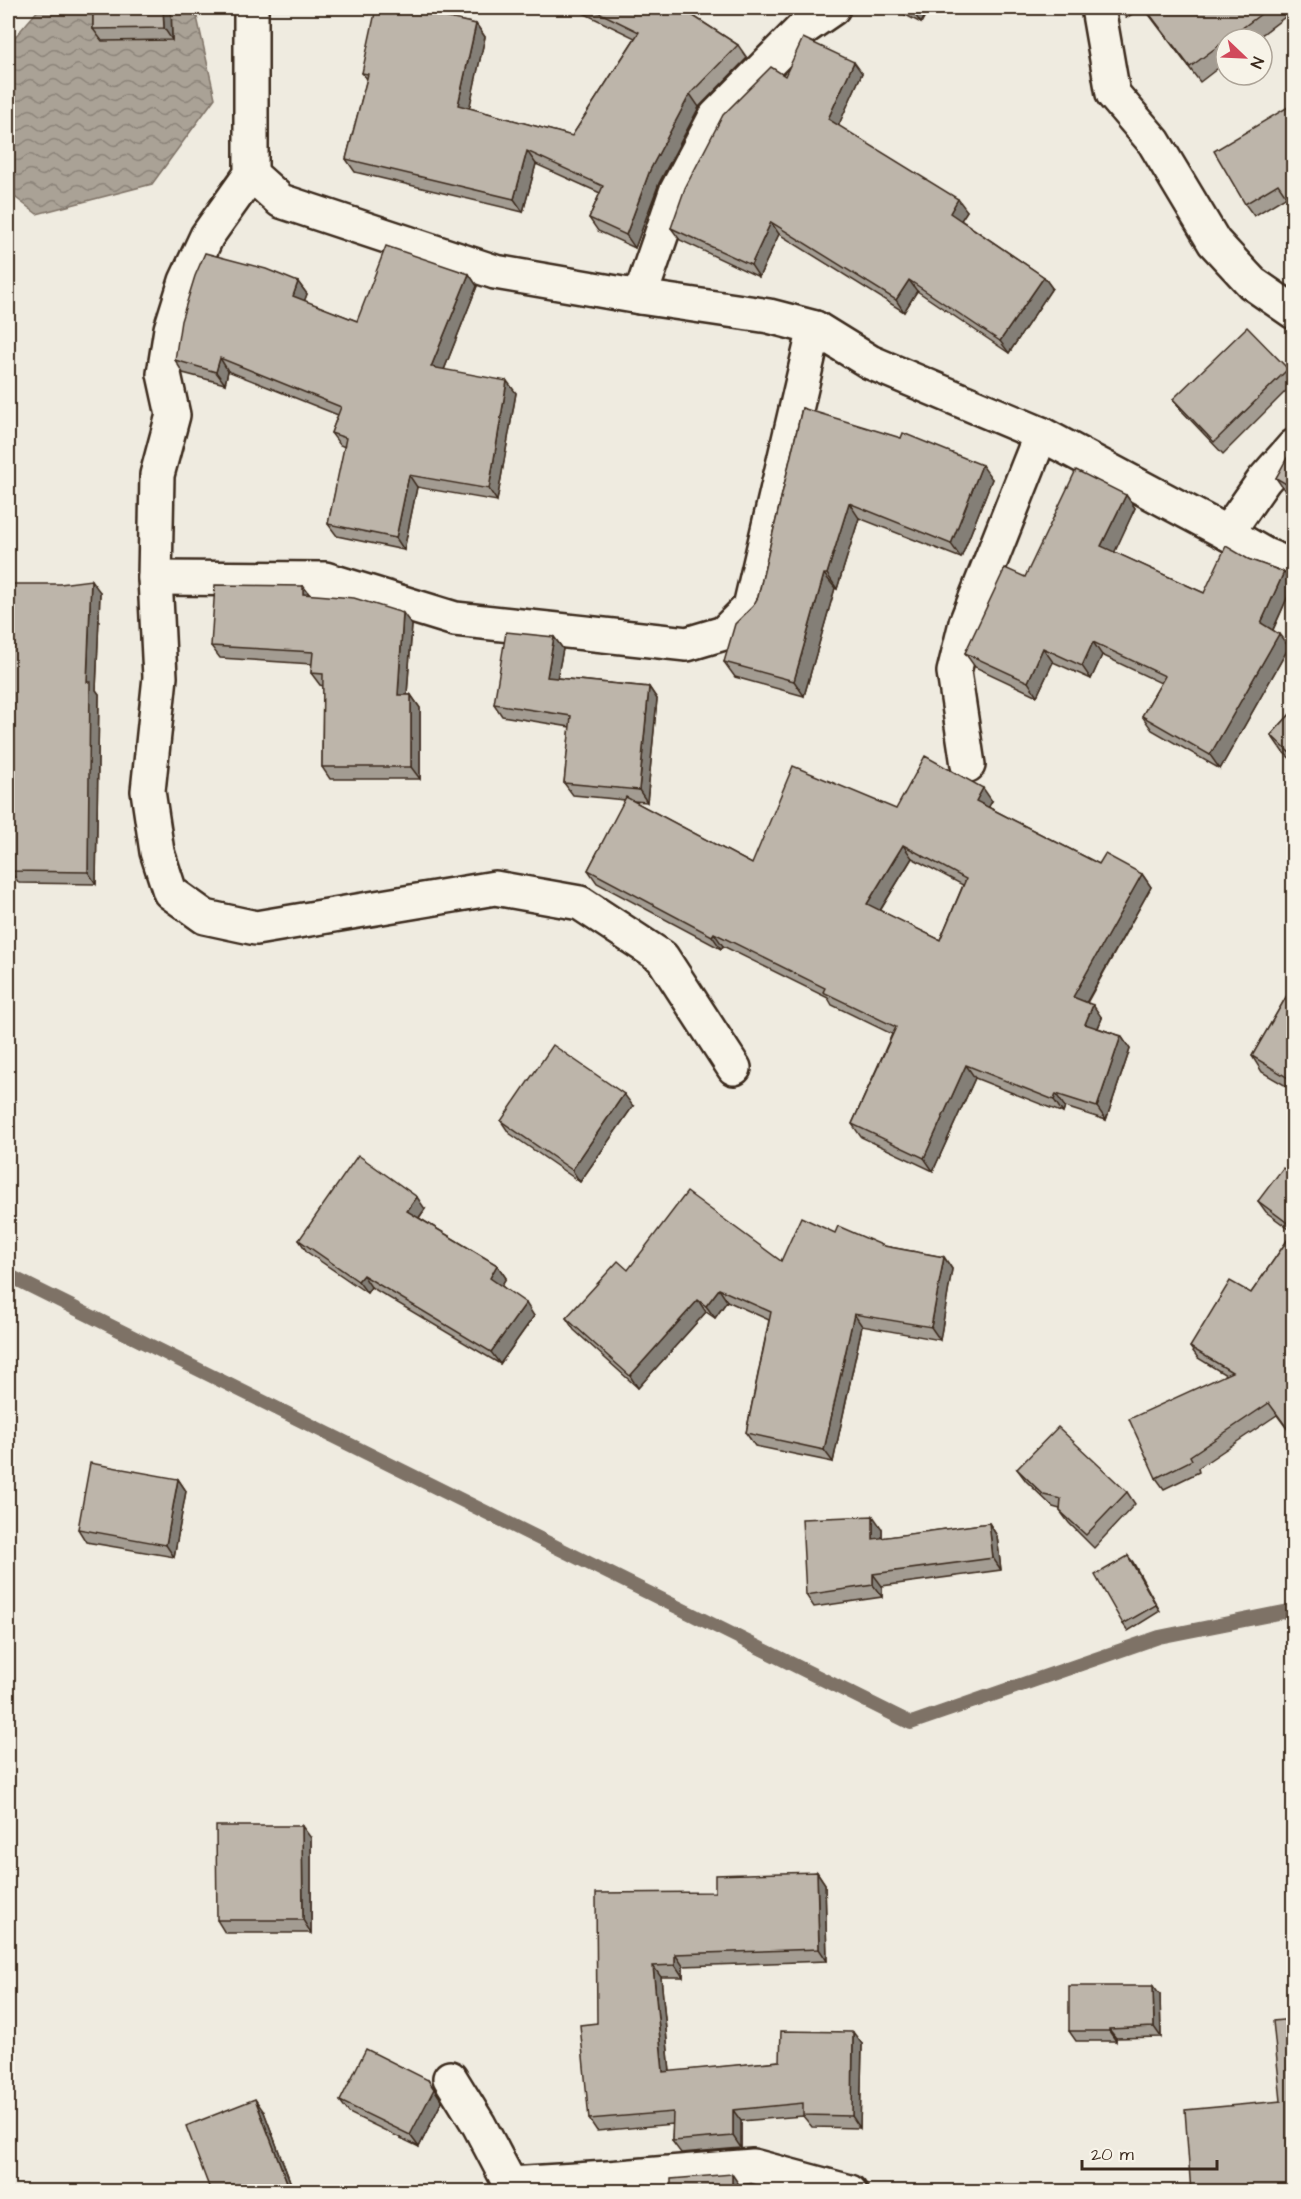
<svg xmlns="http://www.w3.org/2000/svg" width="1301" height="2199" font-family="'Architects Daughter',sans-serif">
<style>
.water{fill:url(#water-waves);stroke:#7e7266;stroke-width:1.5}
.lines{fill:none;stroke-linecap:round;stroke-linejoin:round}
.stream{stroke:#7e7266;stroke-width:14}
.minor-casing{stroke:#3b2a1e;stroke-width:38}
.minor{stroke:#f7f3e8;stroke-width:33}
.wall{fill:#a39c92;stroke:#3b2a1e;stroke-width:1.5;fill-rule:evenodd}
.shaded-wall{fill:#847f77;stroke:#3b2a1e;stroke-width:1.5}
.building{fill:#bdb5aa;stroke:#3b2a1e;stroke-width:1.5;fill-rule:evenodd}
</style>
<defs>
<pattern id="water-waves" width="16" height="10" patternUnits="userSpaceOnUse" patternTransform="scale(1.5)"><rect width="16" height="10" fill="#aaa296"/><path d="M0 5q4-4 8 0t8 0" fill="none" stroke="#8c847a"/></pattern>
</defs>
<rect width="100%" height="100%" fill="#efebe0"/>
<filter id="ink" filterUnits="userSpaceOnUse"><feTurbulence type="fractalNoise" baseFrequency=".0167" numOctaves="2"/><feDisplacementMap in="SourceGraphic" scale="12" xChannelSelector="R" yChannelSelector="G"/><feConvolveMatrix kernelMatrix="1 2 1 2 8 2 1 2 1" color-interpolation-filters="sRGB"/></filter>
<g filter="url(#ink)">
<polygon class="water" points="40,8 195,8 215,98 152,184 37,214 8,192 8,45"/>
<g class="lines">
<polyline class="stream" points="8,1275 911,1723 1159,1637 1294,1610"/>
<g class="minor-casing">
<g id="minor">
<polyline points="251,8 251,174 207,236 186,281 171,329 164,374 173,415 157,475 155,578 160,677 148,791 157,852 170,892 205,917 256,928 495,888 580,903 662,957 734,1068"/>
<polyline points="1098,8 1113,94 1154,142 1214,242 1252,283 1294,312"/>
<polyline points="251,174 281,201 495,272 640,297 769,316 815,328 870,362 1041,434 1227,533 1265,555 1294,567"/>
<polyline points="640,297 676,192 716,116 801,30 833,8"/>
<polyline points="1227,533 1264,480 1294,446"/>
<polyline points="155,578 325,579 455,619 687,644 724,633 750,607 815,328"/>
<polyline points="968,765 954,672 966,623 1041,434"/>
<polyline points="450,2078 479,2125 510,2184 608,2178 753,2166 850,2192"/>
</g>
</g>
<use href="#minor" class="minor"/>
</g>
<g class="wall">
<polygon points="93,8 171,8 172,40 102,41 93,29"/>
<polygon points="573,8 681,8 738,45 747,58 699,107 659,183 635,248 598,231 589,218 600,193 536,164 523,212 355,172 346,159 367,79 362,73 439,16 476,24 485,37 469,108 572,136 635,38"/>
<polygon points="892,8 929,8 921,23"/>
<polygon points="1119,8 1142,8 1126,18"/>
<polygon points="1144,8 1293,8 1293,11 1256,39 1226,39 1226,62 1200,82"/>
<polygon points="862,73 838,126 967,211 961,220 1044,277 1052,288 1009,353 917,291 904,312 779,234 759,277 680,240 671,228 785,76"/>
<polygon points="1293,104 1287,196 1254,216 1245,204"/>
<polygon points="469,274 477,286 444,370 516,393 497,501 417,487 404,550 337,536 328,524 345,447 340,445 331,433 338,415 228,371 225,384 183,373 175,360 298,282 307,294 304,301 357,321"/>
<polygon points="1288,369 1293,378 1293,384 1223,454 1182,411 1173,399"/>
<polygon points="802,408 992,479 961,558 859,518 837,589 835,588 804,696 735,677 724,662 758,597"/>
<polygon points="1293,451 1293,496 1285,491 1276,478"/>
<polygon points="1126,495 1135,508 1114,552 1204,593 1248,559 1284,572 1293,585 1273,630 1289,647 1220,769 1152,730 1142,716 1161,683 1102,655 1091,679 1053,662 1037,696 975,667 965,653 1025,577"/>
<polygon points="8,584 100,592 96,690 99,694 96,884 19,883 10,871 11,770 8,770"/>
<polygon points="303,586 310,595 412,625 407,695 411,695 420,708 420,779 330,779 322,767 323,686 320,685 311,673 312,664 220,658 211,646"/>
<path d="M554,637L563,649L557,678L649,687L657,699L647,802L633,801L752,864L896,809L992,801L988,807L1099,864L1142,874L1151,887L1087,1003L1102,1018L1098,1028L1121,1036L1130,1049L1106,1120L1065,1107L1063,1113L975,1078L933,1171L861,1137L852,1124L892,1034L832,1005L828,998L723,946L721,949L597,883L588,870L625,800L573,795L564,783L570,727L502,716L494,704ZM912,858L963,885L940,940L880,911Z"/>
<polygon points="1293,711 1293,761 1282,751 1271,735"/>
<polygon points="1293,985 1293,1090 1262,1072 1252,1056"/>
<polygon points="633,1106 580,1182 509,1133 501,1121"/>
<polygon points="1293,1176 1293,1437 1277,1415 1198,1468 1199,1472 1164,1489 1156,1478 1226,1375 1198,1358 1190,1347 1251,1293 1293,1232 1266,1212 1258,1201"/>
<polygon points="425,1209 419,1218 497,1265 506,1278 501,1285 534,1316 500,1364 371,1287 367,1293 307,1252 299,1240"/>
<polygon points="835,1233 884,1246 944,1257 952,1269 940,1340 862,1326 833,1462 755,1446 746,1433 769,1320 727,1301 715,1318 706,1312 638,1388 574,1330 566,1318 628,1270 781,1261"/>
<polygon points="1017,1469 1127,1492 1135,1504 1094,1548 1069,1523 1060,1511 1060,1509 1053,1507 1026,1481"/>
<polygon points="178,1479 186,1491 174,1557 86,1542 78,1529"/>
<polygon points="989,1523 997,1536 1001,1570 882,1586 882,1597 814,1607 806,1595 882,1529 882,1538"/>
<polygon points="1128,1556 1160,1611 1128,1631 1123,1624"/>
<polygon points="311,1838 311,1933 225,1933 217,1920"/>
<polygon points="817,1872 825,1884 827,1961 683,1966 683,1977 661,1977 670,2072 780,2061 862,2044 860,2128 812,2127 803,2116 741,2121 741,2148 681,2153 672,2141 673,2124 597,2131 589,2119 597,2023 715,1892"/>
<polygon points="1160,1995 1161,2037 1116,2038 1116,2041 1076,2041 1069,2031"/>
<polygon points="428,2080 442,2101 419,2147 349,2113 340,2101"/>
<polygon points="264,2112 294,2192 211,2192"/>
</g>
<g class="shaded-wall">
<polygon points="163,8 171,8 172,40 164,28"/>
<polygon points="430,8 438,8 439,27 430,14"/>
<polygon points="914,8 929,8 921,23 912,11"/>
<polygon points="476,24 485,37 467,119 458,105"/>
<polygon points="854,62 862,73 836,131 828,119"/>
<polygon points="690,94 699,107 659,183 635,248 626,235 650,170"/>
<polygon points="527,151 536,164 523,212 514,199"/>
<polygon points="958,199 967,211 958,225 950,213"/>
<polygon points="771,222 779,234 759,277 751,265"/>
<polygon points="469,274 477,286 440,380 431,367"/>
<polygon points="1044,277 1052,288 1009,353 1000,341"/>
<polygon points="909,280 917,291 904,312 896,300"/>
<polygon points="298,282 307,294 302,308 293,296"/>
<polygon points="220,358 228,371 225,384 216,372"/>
<polygon points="507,381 516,393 497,501 489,489"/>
<polygon points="982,465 992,479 961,558 951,544"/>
<polygon points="409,475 417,487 404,550 396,538"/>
<polygon points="1126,495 1135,508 1111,560 1101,546"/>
<polygon points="849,503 859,518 837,589 827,574"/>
<polygon points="1284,572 1293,585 1270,636 1261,623"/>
<polygon points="824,574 835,588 804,696 794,681"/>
<polygon points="91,580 100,592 96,690 99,694 96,884 88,872 87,682"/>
<polygon points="303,586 312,598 303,594"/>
<polygon points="403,613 412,625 406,707 398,695"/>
<polygon points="1279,634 1289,647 1220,769 1210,755"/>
<polygon points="554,637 563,649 555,689 547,677"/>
<polygon points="1093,642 1102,655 1091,679 1082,666"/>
<polygon points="1043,648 1053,662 1037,696 1028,682"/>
<polygon points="649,687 657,699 647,802 639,790"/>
<polygon points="411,695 420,708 420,779 411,767"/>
<polygon points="983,788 992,801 985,814 976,801"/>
<polygon points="903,845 912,858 876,917 867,904"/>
<polygon points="1142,874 1151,887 1082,1010 1073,997"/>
<polygon points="714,933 723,946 721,949 712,936"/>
<polygon points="1093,1005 1102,1018 1094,1037 1085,1024"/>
<polygon points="1121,1036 1130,1049 1106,1120 1097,1107"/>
<polygon points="966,1065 975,1078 933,1171 924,1158"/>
<polygon points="624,1094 633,1106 580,1182 572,1170"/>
<polygon points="1056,1094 1065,1107 1063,1113 1054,1100"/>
<polygon points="417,1197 425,1209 415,1223 407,1211"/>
<polygon points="944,1257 952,1269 940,1340 931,1327"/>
<polygon points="497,1265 506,1278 499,1290 490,1278"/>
<polygon points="363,1275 371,1287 367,1293 358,1281"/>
<polygon points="719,1289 727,1301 715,1318 706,1306"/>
<polygon points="698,1300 706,1312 638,1388 630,1376"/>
<polygon points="526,1303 534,1316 500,1364 491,1352"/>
<polygon points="854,1314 862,1326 833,1462 824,1450"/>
<polygon points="178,1479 186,1491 174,1557 166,1545"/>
<polygon points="873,1516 882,1529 882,1552 873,1539"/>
<polygon points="989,1523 997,1536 1001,1570 993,1558"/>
<polygon points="1128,1556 1133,1562 1160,1611 1156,1605"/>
<polygon points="873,1574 882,1586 882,1597 873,1585"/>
<polygon points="302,1826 311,1838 311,1933 303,1920"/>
<polygon points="817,1872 825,1884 827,1961 819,1949"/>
<polygon points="675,1954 683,1966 683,1977 675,1965"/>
<polygon points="653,1966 661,1977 671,2084 663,2072"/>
<polygon points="1153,1986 1160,1995 1161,2037 1154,2027"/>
<polygon points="1109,2029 1116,2038 1116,2041 1109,2031"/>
<polygon points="853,2032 862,2044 860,2128 852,2116"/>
<polygon points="428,2080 442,2101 419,2147 410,2135"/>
<polygon points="255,2099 264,2112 294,2192 292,2192 288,2185"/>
<polygon points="733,2110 741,2121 741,2148 733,2136"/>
<polygon points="732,2174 740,2186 740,2192 732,2192"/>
</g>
<g class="building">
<polygon points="93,8 163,8 164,28 93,29"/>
<polygon points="376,8 430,8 430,14 476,24 458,105 572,136 639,32 590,8 681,8 738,45 690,94 650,170 626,235 589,218 603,186 527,151 514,199 346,159 368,74 362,73"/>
<polygon points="906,8 914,8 912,11"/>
<polygon points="1145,8 1269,8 1190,67"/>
<polygon points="803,38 854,62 828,119 958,199 950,213 1044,277 1000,341 909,280 896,300 771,222 751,265 671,228 685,188 723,115 771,67 785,76"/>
<polygon points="1293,104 1293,206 1278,184 1245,204 1214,151"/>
<polygon points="386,246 469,274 431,367 507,381 489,489 409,475 396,538 328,524 346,438 331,433 341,407 220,358 216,372 175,360 181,321 195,276 205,253 266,269 298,282 293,296 357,321"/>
<polygon points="1247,327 1288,369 1214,442 1173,399"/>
<polygon points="802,408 901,438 903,433 982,465 951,544 849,503 827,574 824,574 794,681 724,662 735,624 753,606 758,597"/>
<polygon points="1293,451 1293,488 1276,478 1287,458"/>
<polygon points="1076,470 1126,495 1101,546 1204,593 1226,546 1248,559 1284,572 1261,623 1279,634 1210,755 1142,716 1165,676 1093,642 1082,666 1043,648 1028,682 965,653 1005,568 1025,577"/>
<polygon points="91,580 87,682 90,682 88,872 10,871 11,758 8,758 8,584 60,584"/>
<polygon points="215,585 303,586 303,594 354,598 403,613 398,695 411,695 411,767 322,767 323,674 311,673 313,652 211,646"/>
<polygon points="506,632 554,637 547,677 649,687 639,790 564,783 571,716 494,704"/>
<polygon points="1293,711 1293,756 1271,735"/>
<path d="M925,756L983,788L976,801L1099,864L1105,854L1142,874L1073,997L1093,1005L1085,1024L1121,1036L1097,1107L1056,1094L1054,1100L966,1065L924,1158L852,1124L896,1027L823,992L825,988L714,933L712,936L588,870L626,797L752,864L793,766L896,809ZM903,845L966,879L940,940L867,904Z"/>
<polygon points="1293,985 1293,1081 1252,1056"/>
<polygon points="553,1045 624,1094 572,1170 501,1121"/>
<polygon points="358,1155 417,1197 407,1211 497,1265 490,1278 526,1303 491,1352 363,1275 358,1281 299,1240"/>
<polygon points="1283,1168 1293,1176 1293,1227 1258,1201"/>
<polygon points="687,1192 781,1261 801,1217 835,1233 838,1226 884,1246 944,1257 931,1327 854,1314 824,1450 746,1433 771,1312 719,1289 706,1306 698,1300 630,1376 566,1318 618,1261 628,1270"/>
<polygon points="1293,1232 1293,1436 1269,1403 1190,1456 1192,1460 1156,1478 1129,1419 1232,1372 1190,1347 1230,1281 1251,1293"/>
<polygon points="1058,1427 1127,1492 1086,1535 1060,1511 1061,1499 1044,1495 1017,1469"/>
<polygon points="90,1463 178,1479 166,1545 78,1529"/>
<polygon points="873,1516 873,1539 989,1523 993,1558 873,1574 873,1585 806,1595 802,1519"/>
<polygon points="1128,1556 1156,1605 1123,1624 1095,1575"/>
<polygon points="216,1826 302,1826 303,1920 217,1920"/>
<polygon points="817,1872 819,1949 675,1954 675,1965 653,1966 663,2072 780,2061 781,2031 853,2032 852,2116 803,2115 803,2103 733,2110 733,2136 672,2141 673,2112 589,2119 580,2025 597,2023 596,1893 715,1892 715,1875"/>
<polygon points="1069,1986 1153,1986 1154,2027 1109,2029 1109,2031 1069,2031"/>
<polygon points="1293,2019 1293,2192 1191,2192 1185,2110 1281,2101 1273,2021"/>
<polygon points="366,2049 428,2080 434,2089 410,2135 340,2101"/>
<polygon points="255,2099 288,2185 271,2192 211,2192 186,2126"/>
<polygon points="732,2174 732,2192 671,2192 671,2179"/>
</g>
</g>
<rect width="1301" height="2199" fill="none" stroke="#f7f3e8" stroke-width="30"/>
<rect x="15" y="15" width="1271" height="2169" fill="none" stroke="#3b2a1e" stroke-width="2" filter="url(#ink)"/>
<g transform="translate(1244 57) rotate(113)"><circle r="28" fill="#f7f3e8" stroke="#aca397" stroke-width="1.5"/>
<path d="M0-4.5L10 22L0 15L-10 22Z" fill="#d1495b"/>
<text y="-9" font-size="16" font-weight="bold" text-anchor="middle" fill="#3b2a1e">N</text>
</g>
<path d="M1082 2160v9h135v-9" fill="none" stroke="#3b2a1e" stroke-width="3"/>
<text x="1091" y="2160" font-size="18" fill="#3b2a1e" stroke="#f7f3e8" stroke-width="4.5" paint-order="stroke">20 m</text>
</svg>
